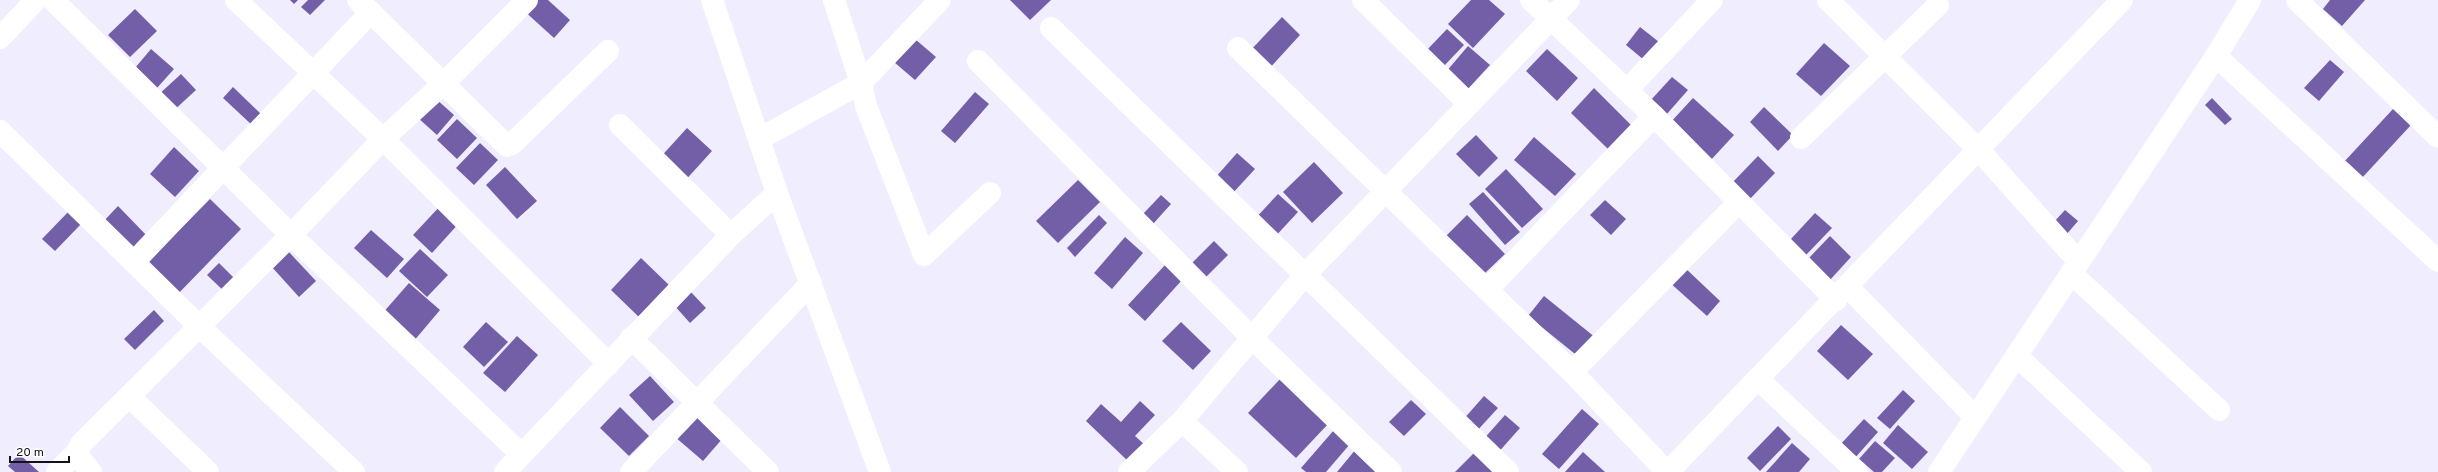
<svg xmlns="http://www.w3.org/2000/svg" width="2438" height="472" font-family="Overpass,sans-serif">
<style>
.building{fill:#735fa8}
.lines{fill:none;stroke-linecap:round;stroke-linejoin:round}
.minor{stroke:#fff;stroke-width:22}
.tertiary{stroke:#fff;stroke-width:22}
</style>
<rect width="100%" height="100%" fill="#f0edfe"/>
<g class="building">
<polygon points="290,0 298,0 294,4"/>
<polygon points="308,0 325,0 310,15 301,7"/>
<polygon points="530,0 548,0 570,20 554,38 522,9"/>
<polygon points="1010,0 1051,0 1030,20"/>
<polygon points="1471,0 1489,0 1505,14 1473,48 1448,24"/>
<polygon points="2330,0 2365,0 2342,26 2323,9"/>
<polygon points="135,9 157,31 130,57 108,35"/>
<polygon points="1282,17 1300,35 1267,71 1248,53"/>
<polygon points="1640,27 1659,42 1644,60 1626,45"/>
<polygon points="1447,29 1464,45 1443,67 1424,53"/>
<polygon points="915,39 936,57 915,80 894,62"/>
<polygon points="1824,43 1850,66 1821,96 1796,74"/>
<polygon points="1468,46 1490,65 1466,91 1445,73"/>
<polygon points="151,49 174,69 157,88 135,68"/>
<polygon points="1547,49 1578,78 1557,101 1526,71"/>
<polygon points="2330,60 2344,72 2319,101 2304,88"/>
<polygon points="181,74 196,90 171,113 156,97"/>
<polygon points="1672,77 1688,90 1666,115 1650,101"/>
<polygon points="233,87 263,116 253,126 223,98"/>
<polygon points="1594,88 1632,126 1609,150 1571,113"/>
<polygon points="975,92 989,104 955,143 941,131"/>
<polygon points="435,98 454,115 437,135 417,117"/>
<polygon points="1693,98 1734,135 1710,161 1669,124"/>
<polygon points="2212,98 2232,119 2225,125 2205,105"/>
<polygon points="1764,107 1793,135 1778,151 1750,122"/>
<polygon points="2393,109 2411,125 2361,179 2343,163"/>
<polygon points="457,119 477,138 457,159 437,140"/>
<polygon points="687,128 712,151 682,184 657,161"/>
<polygon points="1476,135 1498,158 1479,177 1456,154"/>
<polygon points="1534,137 1576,174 1555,196 1514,160"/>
<polygon points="480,143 498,160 474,185 456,168"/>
<polygon points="174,147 199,171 175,197 150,174"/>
<polygon points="1237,153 1255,169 1231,195 1214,179"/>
<polygon points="1758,156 1775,173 1748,201 1731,184"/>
<polygon points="1314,162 1343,193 1312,223 1283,192"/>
<polygon points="505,167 537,201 517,219 486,185"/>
<polygon points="1506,169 1543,209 1522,228 1485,189"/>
<polygon points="1078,180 1100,202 1058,243 1036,221"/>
<polygon points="1483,192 1520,232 1505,245 1469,204"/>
<polygon points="1278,194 1298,212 1272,240 1252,222"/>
<polygon points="1161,195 1171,204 1153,224 1143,214"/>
<polygon points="210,199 241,229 175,297 144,266"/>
<polygon points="1605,200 1626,219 1611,235 1590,215"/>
<polygon points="442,204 461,221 432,253 413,235"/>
<polygon points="118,206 150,239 134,256 101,224"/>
<polygon points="71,209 84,221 55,251 42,239"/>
<polygon points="2065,210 2078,221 2066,235 2053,223"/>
<polygon points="1815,213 1832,228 1806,255 1790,240"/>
<polygon points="1099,215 1107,223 1075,257 1067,248"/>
<polygon points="1467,215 1505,254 1483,275 1446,236"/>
<polygon points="371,230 404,259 387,278 354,248"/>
<polygon points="1830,236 1851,257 1830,280 1808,259"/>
<polygon points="1125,237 1143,253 1112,289 1094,273"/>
<polygon points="1214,241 1228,255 1206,277 1192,263"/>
<polygon points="420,249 448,275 427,297 399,271"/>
<polygon points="288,251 316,281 299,297 271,266"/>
<polygon points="641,258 669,285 639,317 611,290"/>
<polygon points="219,263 238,282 227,294 207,275"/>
<polygon points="1165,265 1182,280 1145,321 1128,305"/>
<polygon points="1682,265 1720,301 1707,316 1668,281"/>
<polygon points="409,283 440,310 413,342 381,315"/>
<polygon points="689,290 706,308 690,323 673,304"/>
<polygon points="1544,296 1596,338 1580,358 1528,316"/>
<polygon points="154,310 164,321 135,350 124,339"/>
<polygon points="486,322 508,342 484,367 463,347"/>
<polygon points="1181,322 1211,351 1193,370 1162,341"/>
<polygon points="1841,325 1873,354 1848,380 1817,351"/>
<polygon points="517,336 538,355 505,392 483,373"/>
<polygon points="650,376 674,402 653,421 629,395"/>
<polygon points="1281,378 1329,423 1296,458 1248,413"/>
<polygon points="1903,390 1915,401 1890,429 1877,418"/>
<polygon points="1484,396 1498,408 1475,433 1462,421"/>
<polygon points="1411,400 1426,414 1404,436 1389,422"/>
<polygon points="1140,401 1155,415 1135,436 1146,446 1130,463 1086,421 1101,404 1121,422"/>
<polygon points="620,407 649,436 629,456 600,428"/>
<polygon points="1582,409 1599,424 1559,469 1542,454"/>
<polygon points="694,413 723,438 703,461 674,436"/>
<polygon points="1505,415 1520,428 1496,455 1481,442"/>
<polygon points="1864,419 1878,432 1854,459 1839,446"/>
<polygon points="1898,425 1928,452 1912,469 1883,443"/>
<polygon points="1778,426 1791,439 1760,471 1747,458"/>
<polygon points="1334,430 1350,444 1326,472 1306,472 1301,468"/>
<polygon points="1875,441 1895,458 1882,472 1874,472 1859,459"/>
<polygon points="1792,443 1810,459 1799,472 1766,472"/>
<polygon points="1356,449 1376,472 1337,472"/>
<polygon points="1475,452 1495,472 1455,472"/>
<polygon points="1583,452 1605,472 1565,472"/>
<polygon points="19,454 39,472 15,472 8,466"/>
</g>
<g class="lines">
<g class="minor">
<polyline points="53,0 291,235 521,454"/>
<polyline points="236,0 383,139 609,364"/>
<polyline points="358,0 507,146 512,144 608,51"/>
<polyline points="834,0 861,83 866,106 924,255 990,193"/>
<polyline points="1363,0 1469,104"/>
<polyline points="1531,0 1654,116 1836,300"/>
<polyline points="1828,0 1978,149 2078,261"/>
<polyline points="2297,0 2438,137"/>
<polyline points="1051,28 1508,472"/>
<polyline points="0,38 36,0"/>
<polyline points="1238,48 1572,372 1667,472"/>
<polyline points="2216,56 2438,261"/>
<polyline points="978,61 1251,337 1391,472"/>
<polyline points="1627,90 1712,0"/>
<polyline points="620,125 731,235"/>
<polyline points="0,131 200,327 354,472"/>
<polyline points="1801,138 1938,5"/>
<polyline points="759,139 861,83 940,0"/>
<polyline points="134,262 371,12"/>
<polyline points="2071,273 2219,410"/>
<polyline points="1848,287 1975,417"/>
<polyline points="1488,289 1654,116"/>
<polyline points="631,338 768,472"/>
<polyline points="2017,356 2141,472"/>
<polyline points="1572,372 1738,203"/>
<polyline points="1758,379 1857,472"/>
<polyline points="130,397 208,472"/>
<polyline points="1182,421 1237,472"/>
<polyline points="57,472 76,453"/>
<polyline points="91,472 76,453 81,444 291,235 383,139 444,83 527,0"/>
<polyline points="505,472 731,235 777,193"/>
<polyline points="631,472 811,283"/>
<polyline points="1129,472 1182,421 1305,275 1569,0"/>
<polyline points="1668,472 2122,0"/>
<polyline points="1939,472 2216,56 2250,0"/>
</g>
<polyline class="tertiary" points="712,0 777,193 880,472"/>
</g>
<path d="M10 456v6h59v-6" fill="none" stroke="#14121b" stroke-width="2"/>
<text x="16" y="456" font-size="12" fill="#14121b" stroke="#ffffff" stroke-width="3" paint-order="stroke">20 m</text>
</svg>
